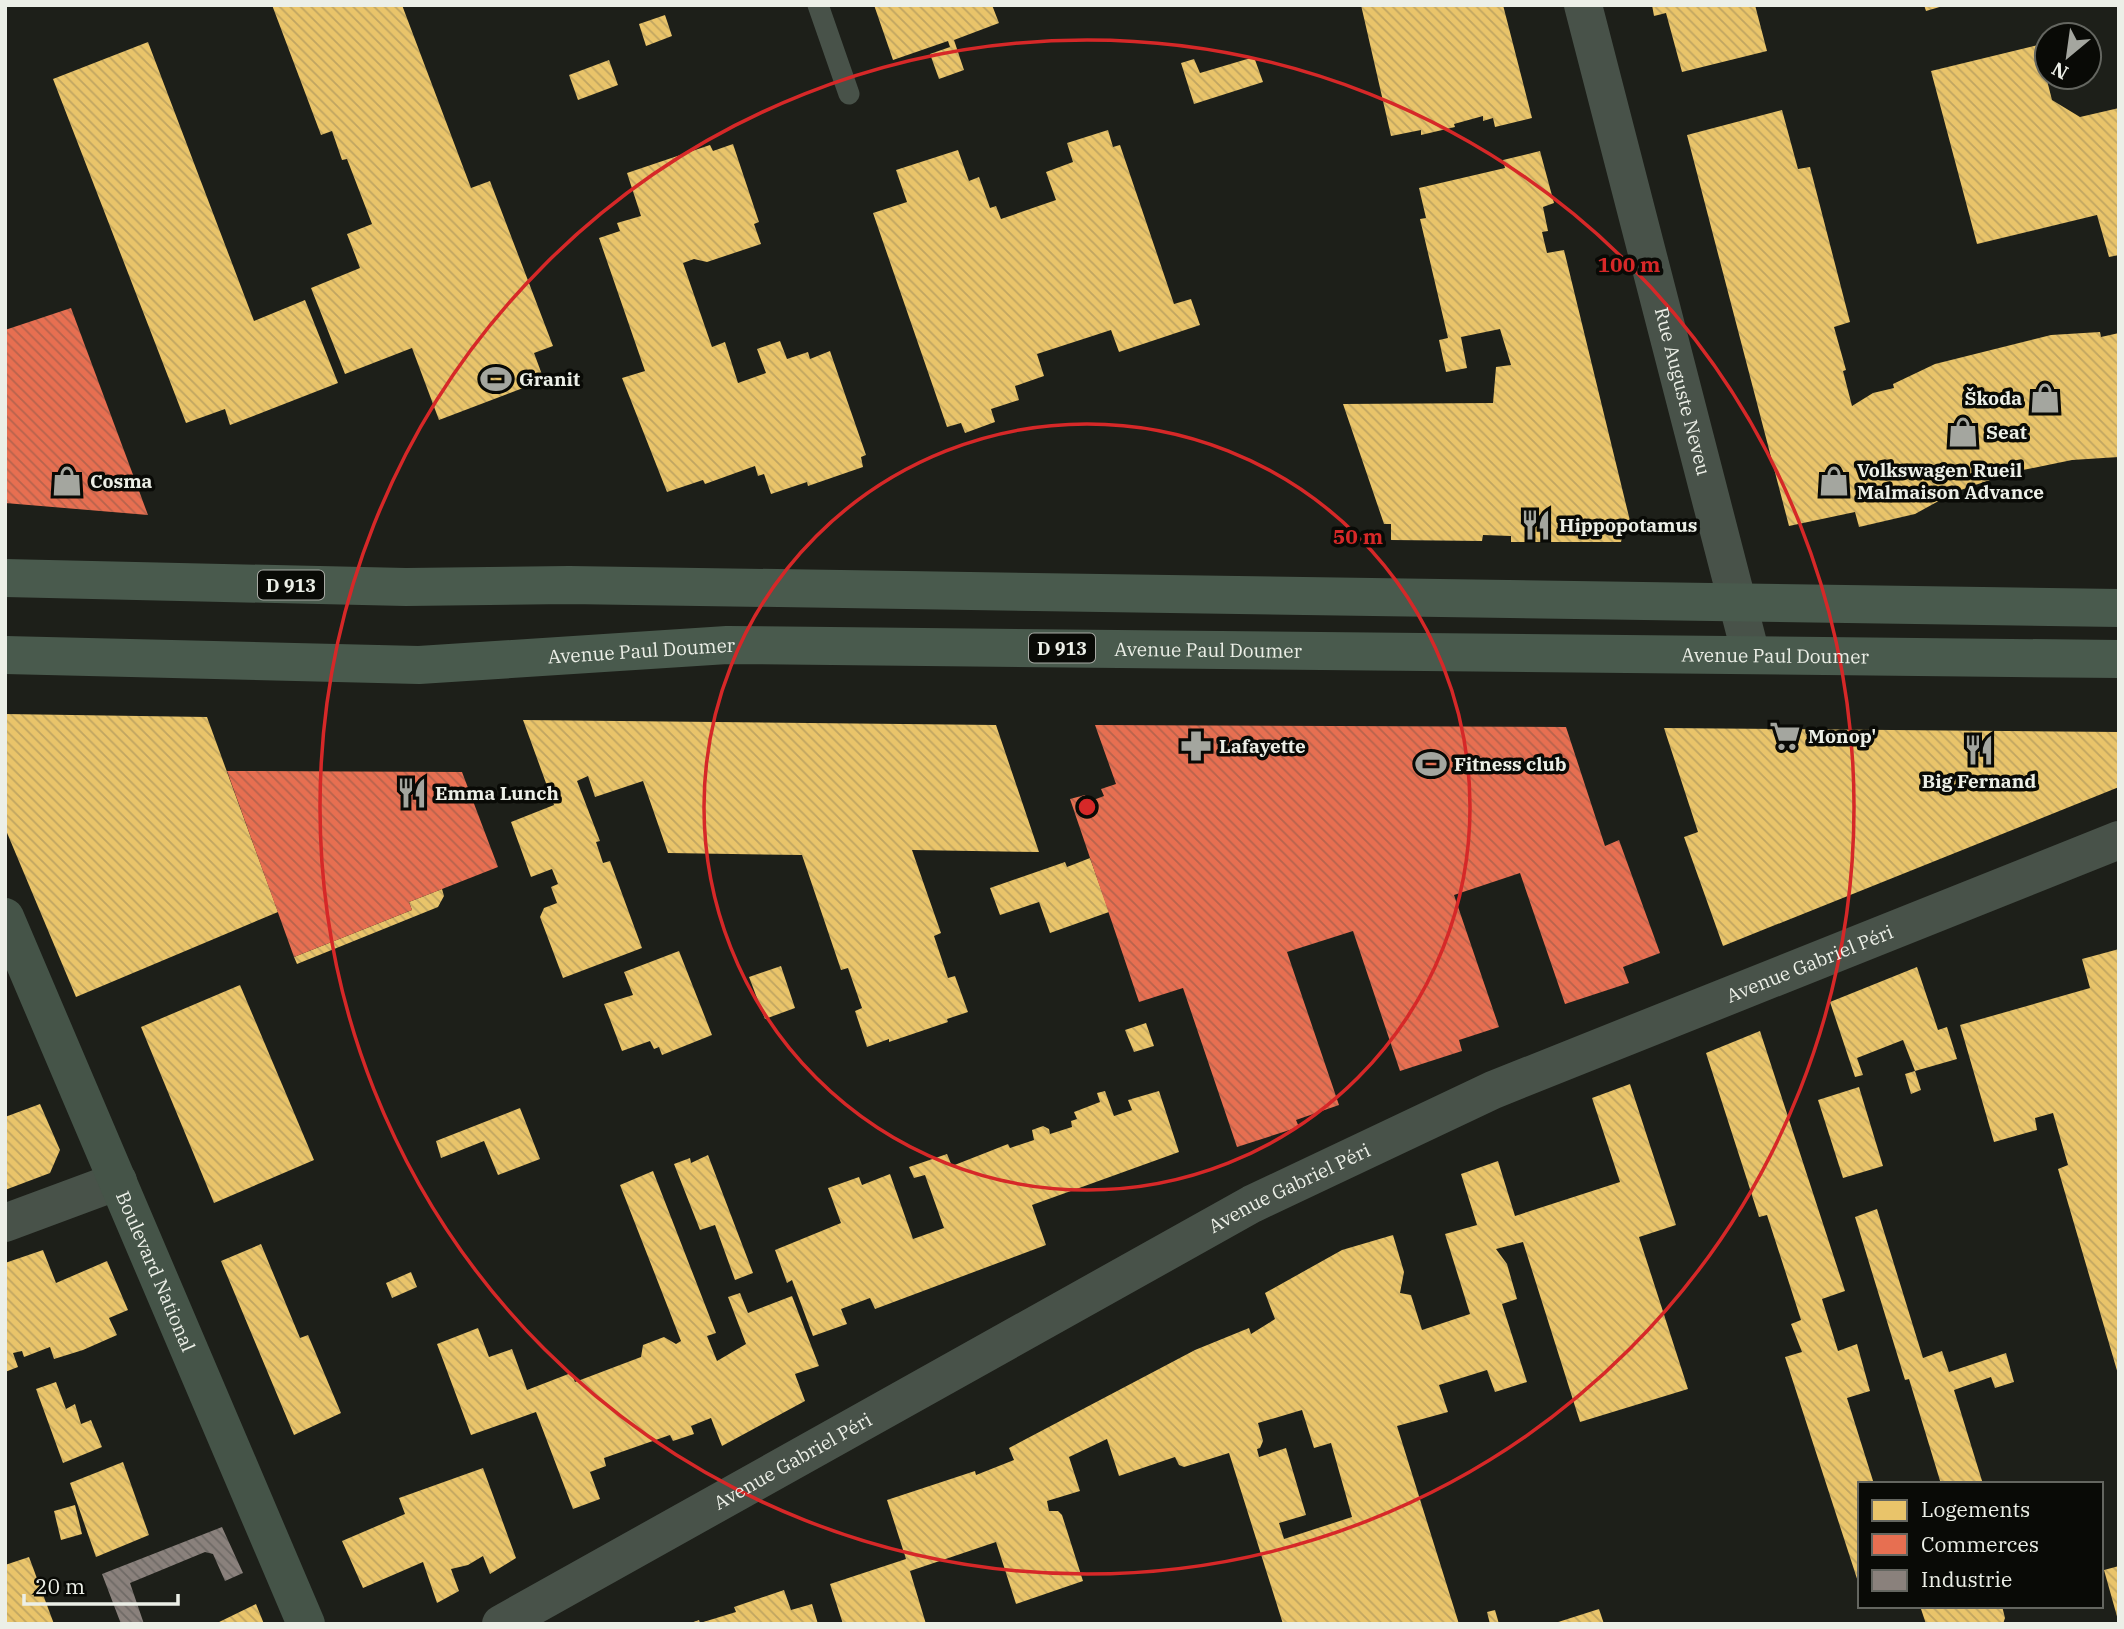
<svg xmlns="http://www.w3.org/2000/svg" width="2124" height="1629" font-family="'IBM Plex Serif',serif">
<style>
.homes{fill:url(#homes-back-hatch);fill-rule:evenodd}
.shops{fill:url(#shops-back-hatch)}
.industry{fill:url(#industry-back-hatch)}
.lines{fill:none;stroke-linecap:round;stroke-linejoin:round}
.lane{stroke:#485249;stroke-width:21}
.street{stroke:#485249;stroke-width:38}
.secondary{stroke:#455448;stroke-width:38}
.primary{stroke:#495a4d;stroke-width:38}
.ring{fill:none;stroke:#d62828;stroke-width:3.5}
.labels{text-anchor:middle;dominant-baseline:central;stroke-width:7;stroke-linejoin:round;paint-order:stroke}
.shield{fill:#090a06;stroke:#a8aaa4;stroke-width:2}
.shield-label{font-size:18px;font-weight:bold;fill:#ecefe7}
.poi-label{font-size:19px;font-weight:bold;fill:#ecefe7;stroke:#090a06;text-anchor:start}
.street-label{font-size:19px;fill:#ecefe7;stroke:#090a06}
.centre{fill:#d62828;stroke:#090a06;stroke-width:3.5}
.ring-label{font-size:21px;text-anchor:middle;font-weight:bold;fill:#d62828;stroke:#090a06;stroke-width:7;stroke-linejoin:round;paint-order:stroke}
</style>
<defs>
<pattern id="homes-back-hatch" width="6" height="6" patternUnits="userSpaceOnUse" patternTransform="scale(1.75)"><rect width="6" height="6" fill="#e9c46a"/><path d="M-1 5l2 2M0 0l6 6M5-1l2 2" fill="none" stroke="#c0a561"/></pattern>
<pattern id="shops-back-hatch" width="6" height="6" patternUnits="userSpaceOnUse" patternTransform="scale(1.75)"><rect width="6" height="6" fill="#e76f51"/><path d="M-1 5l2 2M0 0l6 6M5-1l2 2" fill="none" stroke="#b7634d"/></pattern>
<pattern id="industry-back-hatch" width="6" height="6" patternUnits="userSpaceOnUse" patternTransform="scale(1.75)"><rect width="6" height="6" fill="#8a817c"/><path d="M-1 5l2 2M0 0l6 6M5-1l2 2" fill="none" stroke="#6f6a66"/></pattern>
</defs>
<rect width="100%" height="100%" fill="#1d1f19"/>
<g class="homes">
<polygon points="272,5 402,5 471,188 490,181 553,346 534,353 544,380 439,420 412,348 345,374 311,288 360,268 347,234 372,224 347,159 342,160 332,131 321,135"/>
<polygon points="874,5 992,5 999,23 954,40 964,70 939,79 930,54 950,47 948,41 893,60"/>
<polygon points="1361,5 1503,5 1532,118 1495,127 1493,118 1483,121 1483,116 1454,124 1455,127 1421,135 1421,130 1391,136"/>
<polygon points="1652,5 1755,5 1767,51 1682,72 1666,13 1654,16"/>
<polygon points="1924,5 1943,5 1943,6 1926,11"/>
<polygon points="665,15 672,36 646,46 639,24"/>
<polygon points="148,42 254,321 305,300 338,383 230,425 225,409 186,423 53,79"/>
<polygon points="2038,45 2052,100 2080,117 2119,108 2119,255 2109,257 2097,215 1977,244 1931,71"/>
<polygon points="1254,57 1263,82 1194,104 1181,63 1194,59 1200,73"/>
<polygon points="609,60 618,85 578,100 569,75"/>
<polygon points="1782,110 1798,169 1810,167 1850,322 1834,327 1846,370 1843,371 1852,406 1873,393 1894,388 1893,384 1935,364 2051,335 2100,332 2101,337 2119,333 2119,457 2072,460 2013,472 1955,492 1915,514 1859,527 1855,512 1789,526 1687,135"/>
<polygon points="1108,130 1113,147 1120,145 1174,304 1191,299 1200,325 1119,352 1111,330 1037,354 1044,376 1015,386 1019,400 991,409 995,422 965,433 961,423 947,427 873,213 907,202 896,170 958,150 969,181 979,177 990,208 996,206 1001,219 1056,200 1046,172 1073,162 1067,143"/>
<polygon points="733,144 759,222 754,224 761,244 707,262 694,259 683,263 712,347 725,342 738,383 766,373 757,349 780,341 787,359 808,352 810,359 830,351 866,455 861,457 863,467 808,486 807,482 771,494 764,474 758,476 755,466 705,484 703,480 667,492 622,378 645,371 599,238 620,231 617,223 641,216 627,173 710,145 713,151"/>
<polygon points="1540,151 1554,203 1543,207 1548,231 1542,232 1547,253 1564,250 1631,525 1625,526 1621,542 1511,542 1511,536 1483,535 1482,541 1391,540 1391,524 1384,524 1343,404 1493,403 1496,367 1511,365 1500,329 1461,337 1467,368 1446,372 1439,340 1448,338 1420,219 1426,218 1419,188 1505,168 1503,160"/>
<polygon points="5,714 207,717 278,912 76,997 5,828"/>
<polygon points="523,720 996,725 1039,852 912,850 941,933 934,936 948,978 955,976 968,1012 947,1019 948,1022 889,1042 889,1039 867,1047 855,1011 862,1008 848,968 841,970 802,855 668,853 643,781 595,797 588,776 577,781 600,841 596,842 603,863 610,861 642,948 563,978 540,917 544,908 557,903 551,887 558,884 552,869 531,877 511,822 554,805"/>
<polygon points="1664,728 2119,732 2119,787 1723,946 1684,837 1698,832"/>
<polygon points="1090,858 1109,912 1050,933 1039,902 1000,915 990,888 1065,862 1067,867"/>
<polygon points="442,889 444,896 438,907 297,964 294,957 412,910 409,902"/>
<polygon points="2119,949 2119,1373 2118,1374 2058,1169 2068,1165 2053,1113 2035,1118 2037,1130 1994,1142 1960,1025 2090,988 2082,959"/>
<polygon points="679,951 712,1035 662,1055 659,1047 654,1049 650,1041 622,1051 604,1004 633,995 624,972"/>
<polygon points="781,966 795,1008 765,1019 749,977"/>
<polygon points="1917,967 1938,1030 1947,1027 1957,1059 1915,1071 1921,1090 1911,1094 1905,1074 1915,1071 1903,1040 1857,1058 1863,1075 1855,1077 1830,1002"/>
<polygon points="240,985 314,1160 214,1203 141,1027"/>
<polygon points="1146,1023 1154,1046 1134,1052 1125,1030"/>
<polygon points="1760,1031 1845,1291 1822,1299 1838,1351 1857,1344 1870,1391 1847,1398 1874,1484 1860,1484 1860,1588 1785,1357 1802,1352 1791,1324 1801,1320 1767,1215 1759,1217 1706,1053"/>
<path d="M1630,1084L1676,1225L1639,1237L1688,1389L1580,1422L1523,1242L1496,1249L1507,1264L1517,1299L1502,1304L1527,1382L1495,1392L1487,1370L1439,1385L1448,1412L1397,1426L1459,1624H1283L1229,1453L1184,1467L1179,1465L1175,1457L1119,1476L1107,1439L1069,1457L1080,1491L1047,1501L1049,1511H1058L1062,1515L1083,1581L1016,1604L996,1542L910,1571L926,1624H843L830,1584L906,1559L887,1500L975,1471L976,1475L1014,1460L1009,1448L1195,1350L1249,1328L1251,1334L1275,1319L1265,1293L1342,1250L1393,1235L1404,1272L1400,1293L1411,1295L1422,1330L1470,1314L1445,1234L1477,1225L1461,1174L1498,1161L1515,1216L1620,1182L1592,1098ZM1302,1410L1314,1448L1331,1443L1352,1517L1284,1539L1279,1523L1306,1515L1286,1448L1259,1457L1257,1449L1260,1448L1263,1441L1258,1423Z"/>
<polygon points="1859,1087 1883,1166 1843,1178 1818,1100"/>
<polygon points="1105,1091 1114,1116 1132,1110 1128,1100 1159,1091 1179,1152 1032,1205 1046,1245 875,1309 870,1298 841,1309 847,1324 813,1336 792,1280 787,1283 775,1250 841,1223 828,1188 859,1177 862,1185 890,1174 913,1239 944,1228 925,1175 914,1178 909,1167 947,1154 952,1166 1008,1144 1010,1148 1034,1140 1032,1130 1043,1126 1049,1129 1050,1134 1072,1127 1071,1121 1077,1119 1074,1112 1100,1102 1097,1093"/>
<polygon points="40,1104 60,1150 50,1173 5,1190 5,1117"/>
<polygon points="520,1108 540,1159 498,1175 484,1141 441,1158 436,1141"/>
<polygon points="708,1155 753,1273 735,1280 715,1225 700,1230 674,1164 690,1158 691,1163"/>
<polygon points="653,1171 716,1333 707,1336 717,1361 746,1344 728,1297 740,1293 748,1313 792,1296 819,1366 795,1374 805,1401 722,1446 711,1418 691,1426 694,1434 673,1441 670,1435 604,1458 606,1466 590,1472 600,1499 573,1509 536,1412 471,1435 437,1344 478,1328 489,1357 512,1349 527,1390 571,1373 575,1382 641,1357 643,1345 664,1337 676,1344 681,1341 620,1185"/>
<polygon points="1877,1209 1923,1358 1942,1351 1949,1372 2006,1353 2014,1382 1995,1388 1991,1377 1954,1390 1983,1484 1941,1484 1909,1379 1905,1380 1855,1217"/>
<polygon points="261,1244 300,1338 308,1335 341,1413 294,1435 221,1261"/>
<polygon points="43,1250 56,1283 107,1261 128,1310 109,1318 117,1335 83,1350 54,1359 50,1347 24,1357 22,1351 13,1353 18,1367 5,1372 5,1263"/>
<polygon points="411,1272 417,1287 392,1298 386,1283"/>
<polygon points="56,1382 66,1409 75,1404 81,1424 91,1420 102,1447 63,1463 36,1389"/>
<polygon points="123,1462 149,1535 96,1557 70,1483"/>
<polygon points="483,1468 516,1558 490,1574 483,1556 468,1565 451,1569 459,1591 437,1603 423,1562 363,1588 342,1541 405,1514 399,1498"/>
<polygon points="75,1505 82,1534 61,1540 54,1511"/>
<polygon points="29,1557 54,1624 5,1624 5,1565"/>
<polygon points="2119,1566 2119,1620 2118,1620 2104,1570"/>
<polygon points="784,1590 791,1610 812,1604 818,1624 688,1624 699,1620 700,1623 736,1612 734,1607"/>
<polygon points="256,1604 264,1624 215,1624"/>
<polygon points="1920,1606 2002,1606 2005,1618 2003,1624 1926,1624"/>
<polygon points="1599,1609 1604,1624 1555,1624 1555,1623"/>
<polygon points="1495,1610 1499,1624 1490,1624 1487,1612"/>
</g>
<g class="shops">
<polygon points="71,308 148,515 5,503 5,330"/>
<polygon points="1095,725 1566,727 1605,846 1619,840 1660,953 1623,967 1629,983 1565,1004 1520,873 1454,895 1499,1027 1459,1040 1462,1051 1400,1071 1353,931 1287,952 1339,1105 1296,1120 1299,1127 1237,1147 1183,988 1139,1002 1070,799 1085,795 1088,802 1104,796 1101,789 1116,784"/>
<polygon points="227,771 462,772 498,867 409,902 412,910 294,957"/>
</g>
<polygon class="industry" points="222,1527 243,1573 225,1581 213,1554 205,1552 130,1583 144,1624 121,1624 102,1574"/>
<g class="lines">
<polyline class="lane" points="818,5 849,94"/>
<g class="street">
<path id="s1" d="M1583,5L1751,655"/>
<polyline points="5,1223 118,1181"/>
<path id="s2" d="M501,1624L1252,1204L1493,1090L2119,840"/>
</g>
<path class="secondary" id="s3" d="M5,917L306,1624"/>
<g class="primary">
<polyline points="5,578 406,587 569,585 2119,608"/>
<path id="s4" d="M5,655L419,665L727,645L2119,659"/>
</g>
</g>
<g class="ring">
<circle cx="1087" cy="807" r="383"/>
<circle cx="1087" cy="807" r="767"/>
</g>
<defs>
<g id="stadium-bare" transform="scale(2.415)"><path d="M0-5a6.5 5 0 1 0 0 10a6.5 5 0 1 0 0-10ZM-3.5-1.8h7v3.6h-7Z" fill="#a4a69f" stroke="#090a06" stroke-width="2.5" paint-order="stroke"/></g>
<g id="shop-bare" transform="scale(2.415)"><path d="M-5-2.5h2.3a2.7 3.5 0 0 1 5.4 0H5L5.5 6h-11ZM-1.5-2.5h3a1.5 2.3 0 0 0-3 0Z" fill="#a4a69f" stroke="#090a06" stroke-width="2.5" paint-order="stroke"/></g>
<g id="restaurant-bare" transform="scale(2.415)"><path d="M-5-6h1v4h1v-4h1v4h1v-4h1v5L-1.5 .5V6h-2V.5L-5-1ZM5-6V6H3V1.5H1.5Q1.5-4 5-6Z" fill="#a4a69f" stroke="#090a06" stroke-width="2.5" paint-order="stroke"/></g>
<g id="supermarket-bare" transform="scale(2.415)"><path d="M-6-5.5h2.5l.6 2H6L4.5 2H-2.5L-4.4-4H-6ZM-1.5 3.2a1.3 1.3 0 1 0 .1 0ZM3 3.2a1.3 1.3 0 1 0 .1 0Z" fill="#a4a69f" stroke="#090a06" stroke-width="2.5" paint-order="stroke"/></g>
<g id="pharmacy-bare" transform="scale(2.415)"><path d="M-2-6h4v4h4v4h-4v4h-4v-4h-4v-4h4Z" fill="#a4a69f" stroke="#090a06" stroke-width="2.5" paint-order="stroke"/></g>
</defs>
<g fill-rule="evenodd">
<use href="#stadium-bare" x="496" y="379"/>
<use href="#shop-bare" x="2045" y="398"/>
<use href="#shop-bare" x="1963" y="432"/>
<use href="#shop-bare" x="67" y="481"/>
<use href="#shop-bare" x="1834" y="481"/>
<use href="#restaurant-bare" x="1536" y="525"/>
<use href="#supermarket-bare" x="1785" y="736"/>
<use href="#pharmacy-bare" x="1196" y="746"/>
<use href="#restaurant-bare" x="1979" y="750"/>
<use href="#stadium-bare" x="1431" y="764"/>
<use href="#restaurant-bare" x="412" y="793"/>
</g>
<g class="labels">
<g class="shield">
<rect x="258" y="570.5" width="66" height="29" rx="5"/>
<rect x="1029" y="633.5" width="66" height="29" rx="5"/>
</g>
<g class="shield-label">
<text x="291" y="585">D 913</text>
<text x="1062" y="648">D 913</text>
</g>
<g class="poi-label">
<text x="519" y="379">Granit</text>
<text x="2022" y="398" text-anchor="end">Škoda</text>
<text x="1986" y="432">Seat</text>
<text x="1857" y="470">Volkswagen Rueil<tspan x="1857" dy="22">Malmaison Advance</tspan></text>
<text x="90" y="481">Cosma</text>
<text x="1559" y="525">Hippopotamus</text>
<text x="1808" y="736">Monop'</text>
<text x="1219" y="746">Lafayette</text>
<text x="1454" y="764">Fitness club</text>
<text x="1979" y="781" text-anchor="middle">Big Fernand</text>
<text x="435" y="793">Emma Lunch</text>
</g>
<g class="street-label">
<text stroke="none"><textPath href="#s1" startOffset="399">Rue Auguste Neveu</textPath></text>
<text stroke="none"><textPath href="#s4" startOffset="1204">Avenue Paul Doumer</textPath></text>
<text stroke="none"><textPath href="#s4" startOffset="637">Avenue Paul Doumer</textPath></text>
<text stroke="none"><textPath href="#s4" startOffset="1771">Avenue Paul Doumer</textPath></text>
<text stroke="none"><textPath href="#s2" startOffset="1468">Avenue Gabriel Péri</textPath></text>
<text stroke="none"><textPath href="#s2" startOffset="901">Avenue Gabriel Péri</textPath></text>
<text stroke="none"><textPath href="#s3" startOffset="385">Boulevard National</textPath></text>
<text stroke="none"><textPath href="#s2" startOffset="334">Avenue Gabriel Péri</textPath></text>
</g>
</g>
<circle cx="1087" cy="807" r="10" class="centre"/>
<g class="ring-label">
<text x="1629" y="272">100 m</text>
<text x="1358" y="544">50 m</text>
</g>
<rect width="2124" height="1629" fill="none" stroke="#ecefe7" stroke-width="14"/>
<rect x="1858" y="1482" width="245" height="126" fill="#090a06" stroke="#646660" stroke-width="2"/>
<rect x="1872" y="1500" width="35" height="21" fill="#e9c46a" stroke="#646660" stroke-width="2"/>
<text x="1921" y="1517" font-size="21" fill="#ecefe7">Logements</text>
<rect x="1872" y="1534" width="35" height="21" fill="#e76f51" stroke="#646660" stroke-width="2"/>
<text x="1921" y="1552" font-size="21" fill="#ecefe7">Commerces</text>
<rect x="1872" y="1570" width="35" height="21" fill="#8a817c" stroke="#646660" stroke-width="2"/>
<text x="1921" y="1587" font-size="21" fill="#ecefe7">Industrie</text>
<g transform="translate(2068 56) rotate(209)"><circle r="33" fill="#090a06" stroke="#646660" stroke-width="2"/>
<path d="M0-5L12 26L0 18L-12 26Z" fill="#a4a69f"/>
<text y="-10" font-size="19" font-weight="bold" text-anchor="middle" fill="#ecefe7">N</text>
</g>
<path d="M24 1594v10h154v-10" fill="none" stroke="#ecefe7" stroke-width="3.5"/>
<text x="35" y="1594" font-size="21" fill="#ecefe7" stroke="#090a06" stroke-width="5" paint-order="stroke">20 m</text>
</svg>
